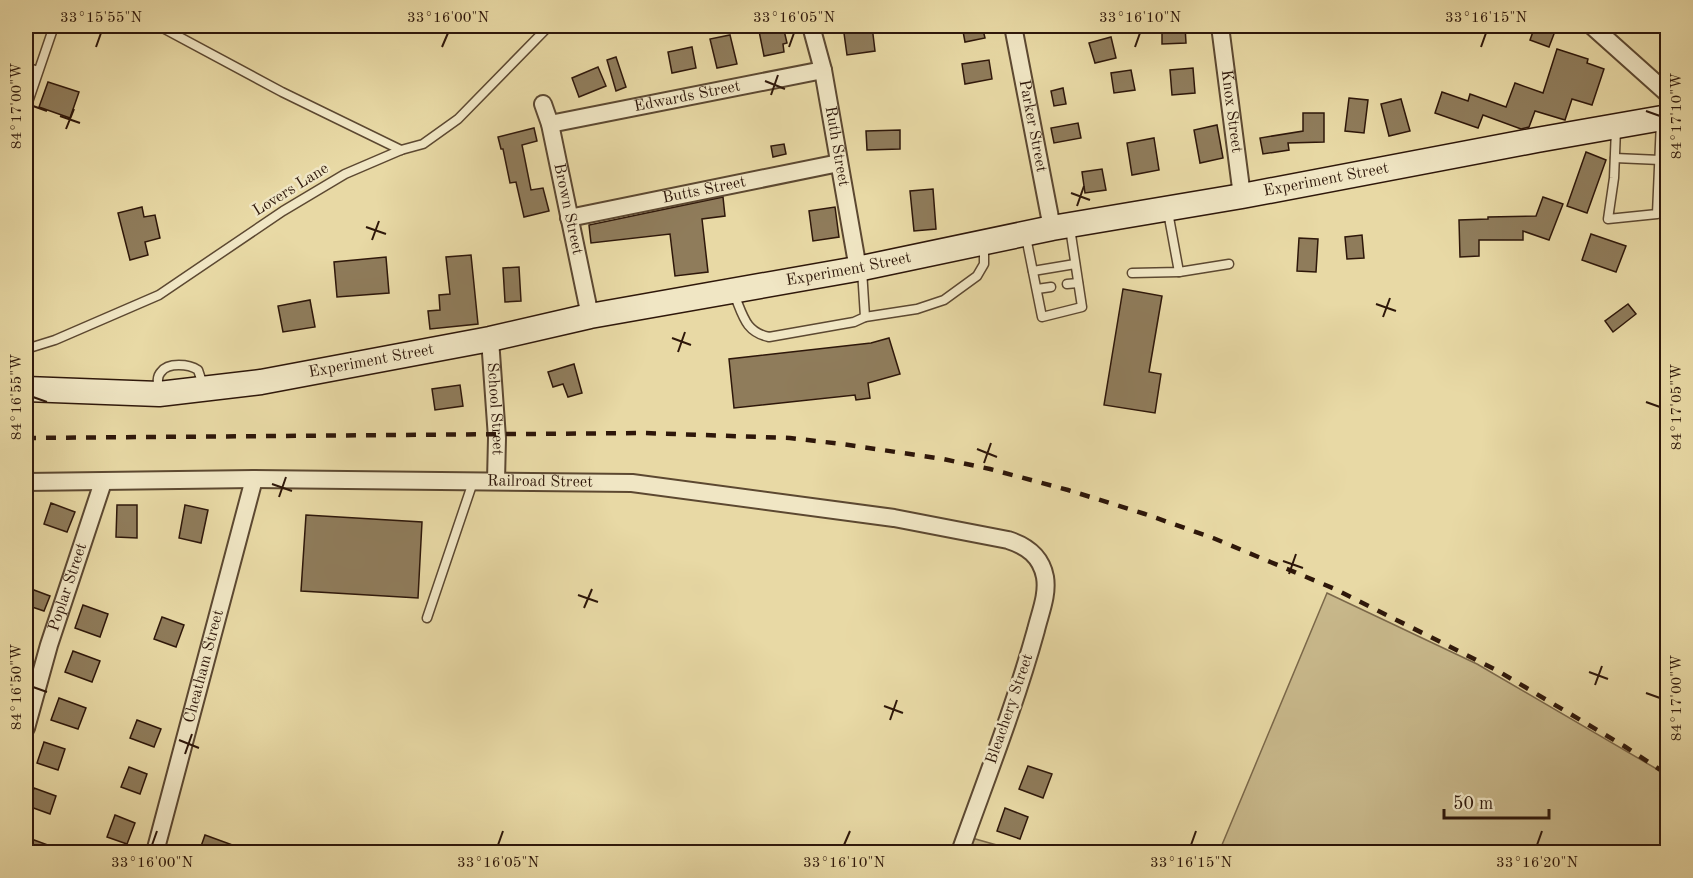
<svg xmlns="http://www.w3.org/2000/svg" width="1693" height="878" font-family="'Old Standard TT',serif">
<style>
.green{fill:#c8b88b;stroke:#7b684a;stroke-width:1.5}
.building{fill:#8f7c5b;stroke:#2e170a;stroke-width:1.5}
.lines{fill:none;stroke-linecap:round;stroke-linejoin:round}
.service-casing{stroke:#5c4831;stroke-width:11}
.minor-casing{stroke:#5c4831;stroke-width:20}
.secondary-casing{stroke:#2e170a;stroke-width:27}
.service{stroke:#f0e6c4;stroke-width:8}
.minor{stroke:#f0e6c4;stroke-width:16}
.secondary{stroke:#f0e6c4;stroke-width:24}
.rail{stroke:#2e170a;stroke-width:4.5;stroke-dasharray:10 10;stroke-linecap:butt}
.ticks{fill:none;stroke:#2e170a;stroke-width:2}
.labels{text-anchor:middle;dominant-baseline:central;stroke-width:5;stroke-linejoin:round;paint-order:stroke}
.street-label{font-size:16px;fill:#2e170a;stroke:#f0e6c4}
.neatline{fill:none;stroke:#2e170a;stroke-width:2}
.ticks-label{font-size:15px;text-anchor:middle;fill:#2e170a}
</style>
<rect width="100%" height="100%" fill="#e8d9a5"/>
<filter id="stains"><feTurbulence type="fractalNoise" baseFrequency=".00333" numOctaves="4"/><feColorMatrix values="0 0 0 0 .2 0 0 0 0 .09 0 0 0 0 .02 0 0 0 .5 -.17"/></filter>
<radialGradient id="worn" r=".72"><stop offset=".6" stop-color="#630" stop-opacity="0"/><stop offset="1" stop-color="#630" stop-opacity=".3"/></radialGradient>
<g class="green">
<polygon points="1327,593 1477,664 1667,775 1667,852 1219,852"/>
<polygon points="965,836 1021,852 959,852"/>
</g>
<g class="building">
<polygon points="758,26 783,26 787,43 783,44 784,52 764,56"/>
<polygon points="843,26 872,26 875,51 847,55"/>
<polygon points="962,26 982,26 985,38 965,42"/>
<polygon points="1162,26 1185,26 1186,43 1162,44"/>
<polygon points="1535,26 1557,26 1549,47 1530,40"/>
<polygon points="730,35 737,64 717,68 710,39"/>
<polygon points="1111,37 1116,58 1095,63 1089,43"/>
<polygon points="692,47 696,68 672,73 668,52"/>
<polygon points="1557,49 1588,59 1587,63 1604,69 1592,105 1572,99 1565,120 1535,111 1529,127 1521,129 1483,115 1478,128 1435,113 1442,92 1468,101 1470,94 1506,107 1515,83 1543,93"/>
<polygon points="616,57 626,87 616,91 607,60"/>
<polygon points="989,60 992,79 965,84 962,64"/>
<polygon points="598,67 606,86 579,97 572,78"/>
<polygon points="1193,68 1195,93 1172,95 1170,70"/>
<polygon points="1131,70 1135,90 1114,93 1111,73"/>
<polygon points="48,82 79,92 70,118 39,107"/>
<polygon points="1063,88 1066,104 1054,106 1051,91"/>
<polygon points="1349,98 1368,100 1364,133 1345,131"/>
<polygon points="1401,99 1410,131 1389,136 1381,104"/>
<polygon points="1303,113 1324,113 1324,142 1288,143 1289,150 1263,154 1260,138 1303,131"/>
<polygon points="1078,123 1081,138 1054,143 1051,128"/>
<polygon points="1217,125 1223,158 1200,163 1194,130"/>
<polygon points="534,128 537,141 522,145 531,190 543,188 549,211 524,217 516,182 510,183 503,149 501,149 498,137"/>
<polygon points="900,130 900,149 867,150 866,131"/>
<polygon points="1154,138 1159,170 1132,175 1127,143"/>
<polygon points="784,144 786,154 773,157 771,146"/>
<polygon points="1586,152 1606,160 1587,213 1567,206"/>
<polygon points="1102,169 1106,190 1085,193 1082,172"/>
<polygon points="933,189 936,229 914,231 910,191"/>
<polygon points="723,197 725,216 702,219 708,272 675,276 670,234 591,243 589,225"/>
<polygon points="1543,197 1563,204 1549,240 1523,231 1523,240 1479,240 1479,256 1460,257 1459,220 1488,219 1488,217 1536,216"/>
<polygon points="142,207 144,217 155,215 160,238 145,242 148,255 130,260 118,213"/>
<polygon points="835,207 839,237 813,241 809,211"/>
<polygon points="1591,234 1626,246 1616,272 1582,260"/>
<polygon points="1362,235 1364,258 1347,259 1345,237"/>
<polygon points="1299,238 1318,239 1316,272 1297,271"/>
<polygon points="471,255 478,324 430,329 428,311 440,310 439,295 450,294 446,257"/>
<polygon points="386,257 389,293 337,297 334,262"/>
<polygon points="519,267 521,301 505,302 503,268"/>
<polygon points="1123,289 1162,296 1149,372 1161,374 1155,413 1104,405"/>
<polygon points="310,300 315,327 283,332 278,306"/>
<polygon points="1628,304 1636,314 1613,332 1605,321"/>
<polygon points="889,338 900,374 868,383 870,398 856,400 855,395 734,408 729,359 871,343"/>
<polygon points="574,364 582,393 568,397 563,384 553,387 548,372"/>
<polygon points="460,385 463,406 435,410 432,389"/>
<polygon points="51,503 75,512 67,532 44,524"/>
<polygon points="117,505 137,505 137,538 116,537"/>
<polygon points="185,505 208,510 201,543 179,538"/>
<polygon points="306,515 422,522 418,598 301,591"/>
<polygon points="26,587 50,596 44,611 26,605"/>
<polygon points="83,605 108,614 100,637 75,628"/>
<polygon points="162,617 184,625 176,647 154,639"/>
<polygon points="73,651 100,661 92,682 65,672"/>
<polygon points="59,698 86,708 78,729 51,720"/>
<polygon points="137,720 161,729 154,747 130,738"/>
<polygon points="44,742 65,749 58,770 37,763"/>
<polygon points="1028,766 1052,774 1043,798 1019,789"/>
<polygon points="129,767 147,774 140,794 121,787"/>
<polygon points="34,788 56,796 50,814 28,806"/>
<polygon points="1005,808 1028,817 1020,839 997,831"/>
<polygon points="115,815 135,823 127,844 107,837"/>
<polygon points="205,835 249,851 249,852 199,852"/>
<polygon points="26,837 64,851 64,852 26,852"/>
</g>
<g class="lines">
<g class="service-casing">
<g id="service">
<polyline points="159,26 282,92 401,150"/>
<polyline points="26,67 38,71"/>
<polyline points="26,108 54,26"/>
<polyline points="1616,129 1614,178 1608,219 1657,214 1661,121"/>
<polyline points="1615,158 1660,160"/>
<polyline points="1026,237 1042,317 1082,307 1070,228"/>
<polyline points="1033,271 1075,264"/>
<polyline points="1179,272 1229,264"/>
<polyline points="1132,273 1179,272 1168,212"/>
<polyline points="1067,284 1078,283"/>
<polyline points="1037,289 1051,287"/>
<path d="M734,294C743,315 745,332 769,337L854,322L865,317L862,270"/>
<polyline points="865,317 917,309 944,300 977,276 984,264 984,244"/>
<polyline points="26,349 55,340 159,295 283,211 345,174 401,150 423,144 458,119 549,26"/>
<path d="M159,391C158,385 156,377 161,372C168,362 189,364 198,370L204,388"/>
<polyline points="427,618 473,482"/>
</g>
</g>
<g class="minor-casing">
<g id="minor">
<path id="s1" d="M811,26L823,70L858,269"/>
<path id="s2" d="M1013,26L1052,228"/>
<path id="s3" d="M1220,26L1242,196"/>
<polyline points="1592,26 1668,94"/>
<path id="s4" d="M543,104L550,124L590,316"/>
<path id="s5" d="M550,124L823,70"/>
<path id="s6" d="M569,218L839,163"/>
<path id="s7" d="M490,339L497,438L496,480"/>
<path id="s8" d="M26,482L254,479L632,483L894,518L1008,540C1027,546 1041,556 1045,577C1048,595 1040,613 1036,630C1015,706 986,779 960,852"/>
<path id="s9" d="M26,728L49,645L103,482"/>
<path id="s10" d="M155,852L254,479"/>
</g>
</g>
<g class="secondary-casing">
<g id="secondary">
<path id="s11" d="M26,389L159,394L261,382L490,339L590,316L862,268L1052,228L1242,196L1537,140L1668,117"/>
</g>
</g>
<use href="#service" class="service"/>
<use href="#minor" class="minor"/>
<use href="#secondary" class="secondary"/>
<polyline class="rail" points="26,438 645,433 790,438 842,444 943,459 990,469 1068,490 1145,514 1213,538 1335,589 1498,671 1624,746 1668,775"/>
</g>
<path class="ticks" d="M96,47L101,33M442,47L448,33M789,47L794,33M1135,47L1140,33M1481,47L1486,33M765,81L785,89M771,95L778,75M33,106L47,111M1646,111L1660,116M60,116L80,123M66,129L74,109M1071,193L1090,200M1077,206L1084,186M366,227L386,234M372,240L379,221M1376,304L1396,311M1383,317L1390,298M672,338L691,345M678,352L685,332M33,397L47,402M1646,402L1660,407M977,449L997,457M984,463L991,443M272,484L292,491M279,497L286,477M1283,561L1303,568M1289,574L1296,554M578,595L598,602M584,608L592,589M1589,672L1608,679M1595,685L1602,666M33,687L47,692M1646,693L1660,698M884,706L903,713M890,720L897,700M179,740L199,748M185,754L192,734M152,845L157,831M498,845L503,831M844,845L850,831M1191,845L1196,831M1537,845L1542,831"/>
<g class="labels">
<g class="street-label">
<text stroke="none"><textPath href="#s5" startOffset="140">Edwards Street</textPath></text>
<text stroke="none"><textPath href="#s3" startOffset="86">Knox Street</textPath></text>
<text stroke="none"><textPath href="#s2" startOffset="102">Parker Street</textPath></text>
<text stroke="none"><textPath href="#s1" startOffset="123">Ruth Street</textPath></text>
<text stroke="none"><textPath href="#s11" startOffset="1320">Experiment Street</textPath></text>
<text transform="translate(291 190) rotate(-32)">Lovers Lane</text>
<text stroke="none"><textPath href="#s6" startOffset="138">Butts Street</textPath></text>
<text stroke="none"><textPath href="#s4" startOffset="108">Brown Street</textPath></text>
<text stroke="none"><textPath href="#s11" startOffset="834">Experiment Street</textPath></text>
<text stroke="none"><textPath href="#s11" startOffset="348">Experiment Street</textPath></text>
<text stroke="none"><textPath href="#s7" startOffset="70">School Street</textPath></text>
<text stroke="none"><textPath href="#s8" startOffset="514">Railroad Street</textPath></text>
<text stroke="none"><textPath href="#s9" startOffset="147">Poplar Street</textPath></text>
<text stroke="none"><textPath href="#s10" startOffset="192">Cheatham Street</textPath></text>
<text transform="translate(1010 709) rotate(-71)">Bleachery Street</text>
</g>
</g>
<rect width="1693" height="878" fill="none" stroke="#e8d9a5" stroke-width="66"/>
<path d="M1444 809v9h105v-9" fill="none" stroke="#2e170a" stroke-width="3"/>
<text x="1453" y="809" font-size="18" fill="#2e170a" stroke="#f0e6c4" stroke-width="4.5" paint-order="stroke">50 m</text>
<rect x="33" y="33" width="1627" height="812" class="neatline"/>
<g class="ticks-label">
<text x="101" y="22">33°15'55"N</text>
<text x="448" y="22">33°16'00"N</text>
<text x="794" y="22">33°16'05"N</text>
<text x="1140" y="22">33°16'10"N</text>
<text x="1486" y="22">33°16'15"N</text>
<text transform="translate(16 106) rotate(-90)" y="5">84°17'00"W</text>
<text transform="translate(1676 116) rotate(-90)" y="5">84°17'10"W</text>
<text transform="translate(16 397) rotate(-90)" y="5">84°16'55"W</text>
<text transform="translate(1676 407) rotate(-90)" y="5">84°17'05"W</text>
<text transform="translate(16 687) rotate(-90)" y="5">84°16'50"W</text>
<text transform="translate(1676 698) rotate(-90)" y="5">84°17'00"W</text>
<text x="152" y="867">33°16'00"N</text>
<text x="498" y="867">33°16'05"N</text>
<text x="844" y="867">33°16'10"N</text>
<text x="1191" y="867">33°16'15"N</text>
<text x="1537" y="867">33°16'20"N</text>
</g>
<rect width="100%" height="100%" filter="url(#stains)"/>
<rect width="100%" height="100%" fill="url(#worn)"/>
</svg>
